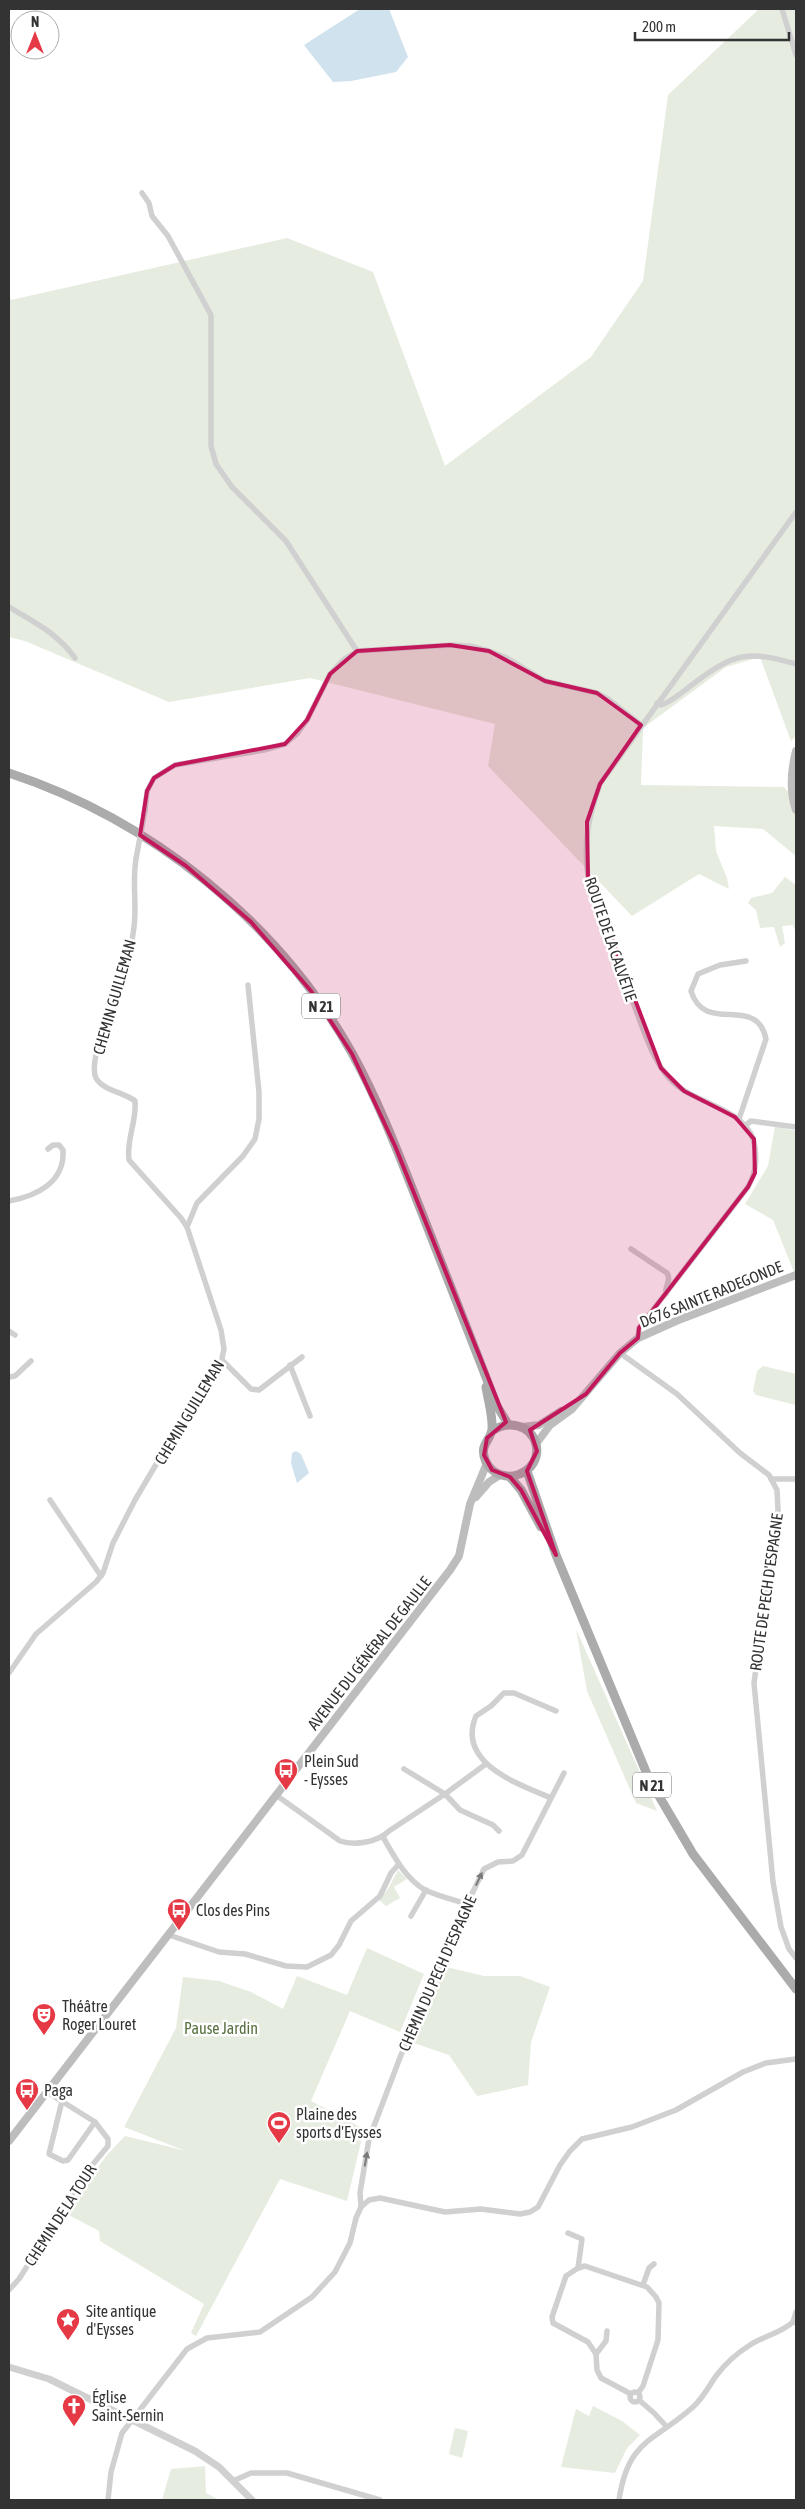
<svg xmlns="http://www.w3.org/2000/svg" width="805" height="2509" font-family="'Asap Condensed',sans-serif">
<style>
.green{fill:#e6ecdf}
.water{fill:#cfe2ee}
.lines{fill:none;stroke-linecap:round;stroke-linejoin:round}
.minor{stroke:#d0d0d0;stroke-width:5.5}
.tertiary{stroke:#d0d0d0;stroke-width:7}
.secondary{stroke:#bdbdbd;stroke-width:8}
.primary{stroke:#ababab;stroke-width:9}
.minor-bridge{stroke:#d0d0d0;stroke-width:5.5}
.oneway{fill:#7a7a7a}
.marked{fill:#c2185b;fill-opacity:0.2;stroke:#c2185b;stroke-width:4;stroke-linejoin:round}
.labels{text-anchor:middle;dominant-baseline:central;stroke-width:5;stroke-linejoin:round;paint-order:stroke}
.shield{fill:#fff;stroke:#707070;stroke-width:1}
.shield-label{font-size:15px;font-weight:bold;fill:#333}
.street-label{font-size:16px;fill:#333;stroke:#fff}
.poi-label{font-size:16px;fill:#333;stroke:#fff;text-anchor:start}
.park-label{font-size:16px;fill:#56703f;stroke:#fff}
</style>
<rect width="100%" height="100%" fill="#fff"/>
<g class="green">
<polygon points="759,9 796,9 796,736 791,741 760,657 726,667 643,728 641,785 784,787 796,802 796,856 763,829 714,826 716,851 727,878 729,889 699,874 632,916 488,766 495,724 310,678 169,702 25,641 9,637 9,294 11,300 287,238 373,272 445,466 591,357 643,281 668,95"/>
<polygon points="785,877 796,885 796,933 793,925 782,926 785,943 780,947 774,927 760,928 756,910 748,903 751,898 772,893"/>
<polygon points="775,1126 796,1131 796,1277 773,1220 745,1204 768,1166"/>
<polygon points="763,1366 796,1374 796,1405 756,1395 753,1391 757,1371"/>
<polygon points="576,1629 657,1811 636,1803 587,1691"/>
<polygon points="398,1870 407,1879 394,1887 400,1898 386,1906 379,1900 388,1889"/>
<polygon points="367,1948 424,1974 400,2032 350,2011 311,2101 364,2129 347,2201 280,2179 196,2336 191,2333 204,2304 100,2241 99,2231 65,2213 107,2155 125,2136 186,2151 124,2127 176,2028 183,1977 219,1981 251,1992 283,2009 297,1976 347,1995"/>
<polygon points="442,1966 484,1976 520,1976 550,1987 531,2042 528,2085 477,2096 449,2055 411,2042"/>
<polygon points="593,2406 622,2421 640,2435 627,2448 615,2473 561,2467 576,2409 589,2416"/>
<polygon points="455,2428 468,2431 462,2458 449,2454"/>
<polygon points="205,2466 206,2493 219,2500 162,2500 171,2469"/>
</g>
<g class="water">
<polygon points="360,9 389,9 408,57 396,72 351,81 333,82 304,45"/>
<polygon points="296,1451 301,1454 309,1473 297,1483 291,1463 292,1453"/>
</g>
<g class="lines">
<g class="minor">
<polyline points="782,9 796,55"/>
<polyline points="142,193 149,203 152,216 168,236 211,315 211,446 216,464 232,487 286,541 357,651"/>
<path d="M9,607C35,623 56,632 75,658"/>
<path d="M657,703L661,705C673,701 682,692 693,684C734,653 747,650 796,664"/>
<polyline points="145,810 147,791 154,778 175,765 264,750 285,744 297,734 307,720 330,674 343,660 357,651 450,645 470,646 489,651 507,658 545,681 597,693 608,699 641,725"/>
<path d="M739,1119L766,1039C756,993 705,1036 691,991L698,974L720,965L746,961"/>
<polyline points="746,1125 751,1121 796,1127"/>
<path d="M9,1201C37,1196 65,1182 63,1150L59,1145H53L48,1149"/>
<polyline points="187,1227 197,1203 243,1156 255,1139 259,1119 259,1092 248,985"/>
<path d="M631,1249L667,1273C672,1281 664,1286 666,1294"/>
<polyline points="9,1331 15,1335"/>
<path d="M638,1338L639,1328L748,1187C755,1174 757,1163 755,1147C750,1107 694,1106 670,1079C651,1058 644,1030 634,1005C618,962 603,919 588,876C583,840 589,817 600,784L796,512"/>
<polyline points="620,1353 677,1394 740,1453 769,1475 777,1490 778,1510 754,1683 773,1882 781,1927 789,1949 796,1958"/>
<polyline points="222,1360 251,1389 259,1390 302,1357"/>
<polyline points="290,1365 310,1416"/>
<polyline points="9,1377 15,1376 31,1361"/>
<polyline points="771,1479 796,1479"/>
<polyline points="50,1500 101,1576"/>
<path d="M9,1673L36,1634L96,1582L103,1573L113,1543L135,1500L190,1407L221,1363L224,1349L221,1330L187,1227L181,1218L129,1160C126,1140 137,1121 135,1101C124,1092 103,1091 96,1078C88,1062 110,1014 116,998C124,975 131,951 134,927C137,904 132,882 136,859"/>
<polyline points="404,1769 445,1794 486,1764"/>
<path d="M276,1795L340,1841C355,1846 378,1842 389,1831L445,1794L460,1810L493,1825L499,1831"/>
<path d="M551,1798C518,1784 456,1763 476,1716L491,1706L504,1693H514L556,1711"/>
<path d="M383,1837C394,1856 405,1878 425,1890C438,1896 454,1900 467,1904"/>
<polyline points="411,1916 426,1890"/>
<polyline points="169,1935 219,1952 245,1954 286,1966 307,1967 331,1955 339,1945 351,1921 380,1896 391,1873 399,1864"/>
<polyline points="62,2101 49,2154 63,2161 68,2160 95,2122"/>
<polyline points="361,2207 360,2193 369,2139 401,2055 467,1904 484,1869 498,1862 513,1861 522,1855 564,1773"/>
<polyline points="568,2233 582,2239 578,2268"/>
<polyline points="643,2285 649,2268 654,2264"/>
<polyline points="9,2290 19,2279 89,2169 108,2146 108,2139 95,2122 47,2092"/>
<polyline points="793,2322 796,2312"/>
<polyline points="596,2354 606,2341 607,2331"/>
<circle cx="635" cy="2397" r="5"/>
<polyline points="631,2394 601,2378 597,2370 596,2354 588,2342 553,2323 552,2317 566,2276 578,2268 585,2266 647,2287 656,2297 659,2303 658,2340 643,2386 638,2393"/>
<polyline points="639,2400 654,2413 666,2426"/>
<polyline points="233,2481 251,2473 287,2473 380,2500"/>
<polyline points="108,2500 111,2472 122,2433 187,2349 207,2338 260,2332 312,2297 335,2272 350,2243 356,2218 361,2207 369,2200 380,2198 445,2212 481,2209 520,2214 530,2212 538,2207 560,2165 570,2151 582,2139 632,2127 676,2110 743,2072 766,2063 796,2059"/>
<path d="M619,2500C628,2439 654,2442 693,2407C703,2398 709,2386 716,2376C725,2364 737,2353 750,2345C764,2336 781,2333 793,2322L796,2323"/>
</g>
<polyline class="tertiary" points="9,2367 49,2379 195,2451 219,2467 252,2500"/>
<g class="secondary">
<path d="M796,751C791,771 789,790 796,810"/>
<polyline points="522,1427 539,1425 561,1411"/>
<polyline points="536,1444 550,1425 572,1409 620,1353 638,1338 676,1321 796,1275"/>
<polyline points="476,1497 489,1482 500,1475"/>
<polyline points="9,2141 450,1570 459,1556 470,1504 487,1463"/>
</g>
<g class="primary">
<path d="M9,773C151,820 278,921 352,1053C378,1100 398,1152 418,1203C444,1270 471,1338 497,1406L508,1424"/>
<path d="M486,1387C488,1400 493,1416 492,1429C491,1441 478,1444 486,1462C500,1489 543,1474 536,1444C530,1423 507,1421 492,1431"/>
<polyline points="527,1471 556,1555 649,1779 693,1854 796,1989"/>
<polyline points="510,1477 521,1490 541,1527"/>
</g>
<polyline class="minor-bridge" points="136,859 145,810"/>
</g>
<defs><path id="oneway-solid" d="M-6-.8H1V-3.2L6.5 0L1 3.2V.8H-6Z" transform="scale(1.25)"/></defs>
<g class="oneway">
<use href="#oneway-solid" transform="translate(479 1879) rotate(-65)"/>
<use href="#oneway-solid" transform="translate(366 2159) rotate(-80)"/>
</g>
<path class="marked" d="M450,645L489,651L545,681L597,693L641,725L600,784L587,822L588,876L661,1068L684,1091L735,1117L754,1139L755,1173L748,1187L639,1328L638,1338L620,1353L586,1394L530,1430L537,1451L527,1471L556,1555L521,1490L510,1477L492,1470L484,1455L487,1438L506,1422L395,1146L352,1054L311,991L251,922L186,866L140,835L147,791L154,778L175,765L285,744L307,720L330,674L357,651Z"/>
<defs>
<g id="bus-pin" transform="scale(1.25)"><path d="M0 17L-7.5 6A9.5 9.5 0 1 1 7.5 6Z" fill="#e63946" stroke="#fff"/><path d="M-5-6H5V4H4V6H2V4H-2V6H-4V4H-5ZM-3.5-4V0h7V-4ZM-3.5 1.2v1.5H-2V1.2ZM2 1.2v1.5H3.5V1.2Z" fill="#fff"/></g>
<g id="theatre-pin" transform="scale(1.25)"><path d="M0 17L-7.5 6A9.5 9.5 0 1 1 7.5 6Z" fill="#e63946" stroke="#fff"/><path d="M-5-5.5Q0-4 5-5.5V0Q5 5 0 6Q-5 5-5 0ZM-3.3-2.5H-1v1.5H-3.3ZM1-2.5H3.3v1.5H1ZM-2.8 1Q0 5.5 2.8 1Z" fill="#fff"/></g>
<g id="stadium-pin" transform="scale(1.25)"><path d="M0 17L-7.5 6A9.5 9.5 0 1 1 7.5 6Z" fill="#e63946" stroke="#fff"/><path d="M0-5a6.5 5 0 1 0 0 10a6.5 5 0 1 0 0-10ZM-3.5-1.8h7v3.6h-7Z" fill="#fff"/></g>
<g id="sight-pin" transform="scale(1.25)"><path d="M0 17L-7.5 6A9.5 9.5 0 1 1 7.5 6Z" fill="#e63946" stroke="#fff"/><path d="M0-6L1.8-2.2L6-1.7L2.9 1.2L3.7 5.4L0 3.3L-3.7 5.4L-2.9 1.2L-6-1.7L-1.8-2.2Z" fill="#fff"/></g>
<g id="church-pin" transform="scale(1.25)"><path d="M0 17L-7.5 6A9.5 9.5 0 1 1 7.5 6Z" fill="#e63946" stroke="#fff"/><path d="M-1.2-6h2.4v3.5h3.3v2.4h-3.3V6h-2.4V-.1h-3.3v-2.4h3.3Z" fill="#fff"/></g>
</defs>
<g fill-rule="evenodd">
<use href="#bus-pin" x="286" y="1770"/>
<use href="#bus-pin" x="179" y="1910"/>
<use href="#theatre-pin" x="44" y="2015"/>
<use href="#bus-pin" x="27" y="2090"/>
<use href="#stadium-pin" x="279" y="2123"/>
<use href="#sight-pin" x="68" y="2320"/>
<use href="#church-pin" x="74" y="2406"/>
</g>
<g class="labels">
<g class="shield">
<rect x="302" y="993.5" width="38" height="25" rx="4"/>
<rect x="633" y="1772.5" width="38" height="25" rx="4"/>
</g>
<g class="shield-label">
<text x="321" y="1006">N 21</text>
<text x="652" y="1785">N 21</text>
</g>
<g class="street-label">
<text transform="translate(611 939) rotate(71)">ROUTE DE LA CALVÉTIE</text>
<text transform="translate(114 997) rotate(-74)">CHEMIN GUILLEMAN</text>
<text transform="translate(711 1294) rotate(-22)">D676 SAINTE RADEGONDE</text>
<text transform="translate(189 1412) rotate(-59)">CHEMIN GUILLEMAN</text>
<text transform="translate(766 1592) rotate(-82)">ROUTE DE PECH D'ESPAGNE</text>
<text transform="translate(369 1653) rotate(-52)">AVENUE DU GÉNÉRAL DE GAULLE</text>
<text transform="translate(437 1973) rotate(-66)">CHEMIN DU PECH D'ESPAGNE</text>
<text transform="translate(60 2215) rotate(-57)">CHEMIN DE LA TOUR</text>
</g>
<g class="poi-label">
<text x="304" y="1761">Plein Sud<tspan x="304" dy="18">- Eysses</tspan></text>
<text x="196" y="1910">Clos des Pins</text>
<text x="62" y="2006">Théâtre<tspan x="62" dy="18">Roger Louret</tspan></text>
<text x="44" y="2090">Paga</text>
<text x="296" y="2114">Plaine des<tspan x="296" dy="18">sports d'Eysses</tspan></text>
<text x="86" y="2311">Site antique<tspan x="86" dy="18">d'Eysses</tspan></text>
<text x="92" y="2397">Église<tspan x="92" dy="18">Saint-Sernin</tspan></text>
</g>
<g class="park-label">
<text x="221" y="2028">Pause Jardin</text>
</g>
</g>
<rect width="805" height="2509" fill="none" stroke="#333333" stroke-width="20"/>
<g transform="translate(35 35)"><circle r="24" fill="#ffffff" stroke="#adadad"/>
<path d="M0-4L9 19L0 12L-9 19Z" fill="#e63946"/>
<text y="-8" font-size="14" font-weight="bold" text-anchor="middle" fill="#333333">N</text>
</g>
<path d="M635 32v8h154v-8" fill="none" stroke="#333333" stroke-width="2.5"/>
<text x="642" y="32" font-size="15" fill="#333333" stroke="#ffffff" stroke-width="4" paint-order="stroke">200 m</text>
</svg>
